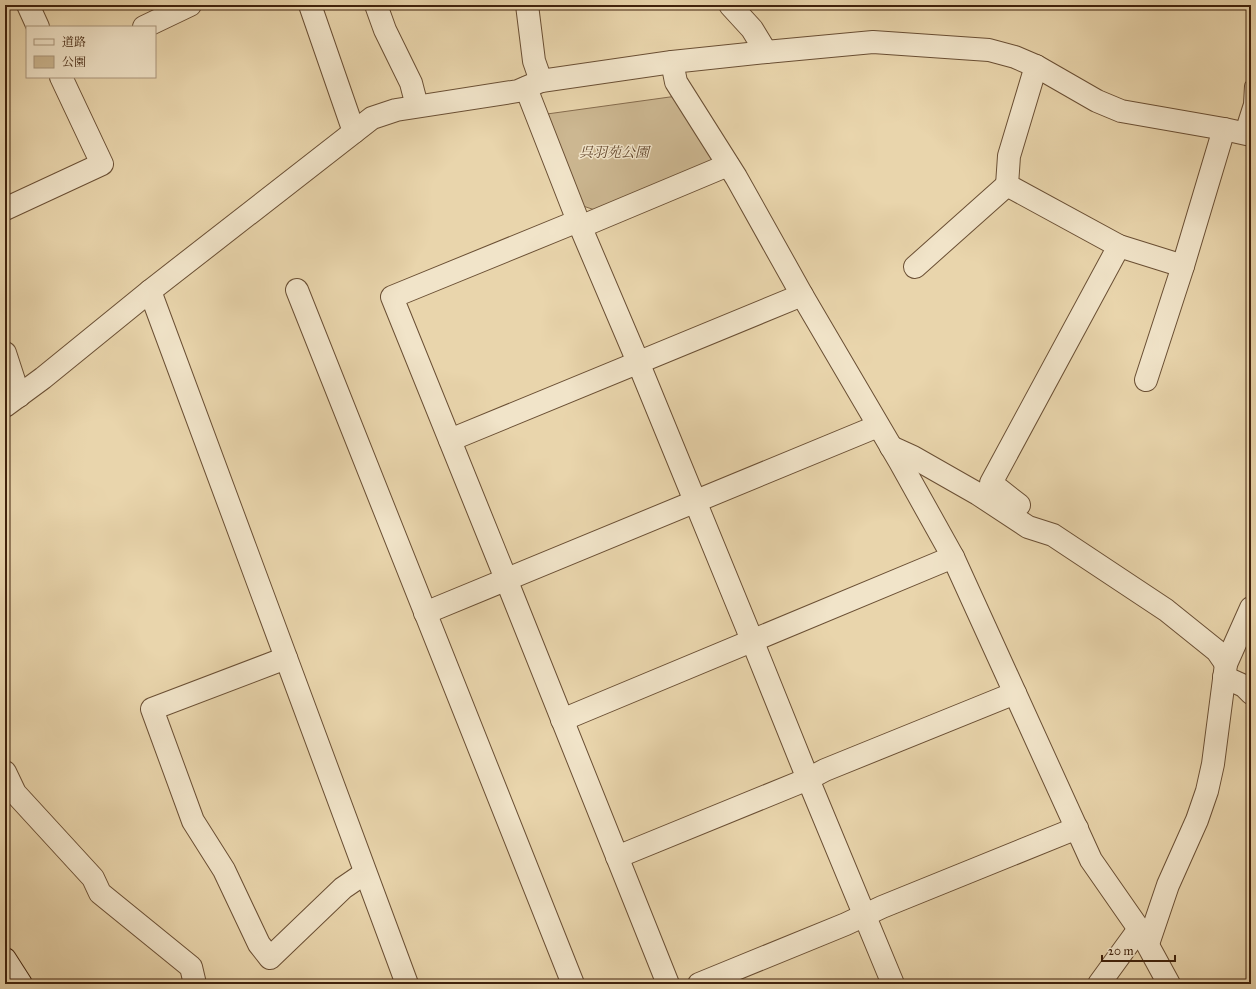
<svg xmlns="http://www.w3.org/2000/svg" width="1256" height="989" font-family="'IM FELL Great Primer','Noto Serif JP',serif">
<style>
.green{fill:#ccb791;stroke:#866c4e}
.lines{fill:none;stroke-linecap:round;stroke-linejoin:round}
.lane-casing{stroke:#6a4f34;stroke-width:14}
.street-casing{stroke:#6a4f34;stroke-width:24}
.secondary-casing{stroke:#40220c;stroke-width:24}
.lane{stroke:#f1e4c9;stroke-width:12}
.street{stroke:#f1e4c9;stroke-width:22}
.secondary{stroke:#f1e4c9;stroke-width:22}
.labels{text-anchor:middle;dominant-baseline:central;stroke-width:3;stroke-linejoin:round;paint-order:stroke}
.park-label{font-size:14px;font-style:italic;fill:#63472d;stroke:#f1e4c9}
</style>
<rect width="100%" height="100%" fill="#e9d5ac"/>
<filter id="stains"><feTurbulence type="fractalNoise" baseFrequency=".005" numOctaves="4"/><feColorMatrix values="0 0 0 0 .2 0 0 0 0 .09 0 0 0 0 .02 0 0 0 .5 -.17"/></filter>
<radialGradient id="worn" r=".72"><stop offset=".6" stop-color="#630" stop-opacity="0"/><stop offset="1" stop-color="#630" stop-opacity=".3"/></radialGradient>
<polygon class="green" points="677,96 715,156 713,162 595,210 583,206 547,114"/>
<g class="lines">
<g class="lane-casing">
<polyline id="lane" points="1241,132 1250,104 1251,86"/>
</g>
<g class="street-casing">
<g id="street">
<polyline points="28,5 38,27"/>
<polyline points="310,5 354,132"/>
<polyline points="376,5 385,30 411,83 417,106"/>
<polyline points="527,5 534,61 541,81"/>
<polyline points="730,5 752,29 766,52"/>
<polyline points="144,27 190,5"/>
<polyline points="672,62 676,82 736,177 802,295 900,462 953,557 1091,860 1139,929 1169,984"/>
<polyline points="1036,66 1009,156 1007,185 1119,246 1183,266"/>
<polyline points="526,88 578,221 638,362 752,640 808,779 893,984"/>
<polyline points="5,209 102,164 61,77"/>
<polyline points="578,221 392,297 506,579 668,984"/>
<polyline points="580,227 728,165"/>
<polyline points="915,267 1007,185"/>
<polyline points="297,290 573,984"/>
<polyline points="150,291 407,984"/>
<polyline points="5,353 19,396"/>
<polyline points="1146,380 1183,266 1224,129"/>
<polyline points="5,406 43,378 150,291 372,118 396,110 518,91 541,81 672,62 766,52 873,42 989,50 1015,57 1036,66 1097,101 1121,111 1224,129 1251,135"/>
<polyline points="450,440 802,295"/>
<polyline points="891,447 913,457 978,494 1028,527 1053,535 1166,610 1217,651 1226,664"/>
<polyline points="1019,505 991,483 1119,246"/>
<polyline points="425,613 878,426"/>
<polyline points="286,658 152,709 193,821 224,870 259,944 270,958 343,888 365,873"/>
<polyline points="1224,677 1244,686 1251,693"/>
<polyline points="562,720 953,557"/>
<polyline points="5,772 15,793 93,878 100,893 191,967 195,984"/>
<polyline points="617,857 808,779 825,770 1015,693"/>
<polyline points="1148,944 1168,885 1197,820 1207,791 1213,764 1226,664 1251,608"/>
<polyline points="699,984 846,924 882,907 1077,828"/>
<polyline points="1099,984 1139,929"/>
</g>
</g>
<g class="secondary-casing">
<polyline id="secondary" points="5,959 21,984"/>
</g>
<use href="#lane" class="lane"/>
<use href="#street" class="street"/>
<use href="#secondary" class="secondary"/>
</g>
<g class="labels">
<g class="park-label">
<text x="614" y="152">呉羽苑公園</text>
</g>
</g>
<rect width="1256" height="989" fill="none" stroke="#e9d5ac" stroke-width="20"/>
<rect x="6" y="6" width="1244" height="977" fill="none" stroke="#40220c" stroke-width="2"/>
<rect x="10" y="10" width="1236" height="969" fill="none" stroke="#40220c"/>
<rect x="26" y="26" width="130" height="52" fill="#f1e4c9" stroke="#aa967d"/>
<rect x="34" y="39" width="20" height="6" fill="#f1e4c9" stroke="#aa967d"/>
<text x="62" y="46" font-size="12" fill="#40220c">道路</text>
<rect x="34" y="56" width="20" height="12" fill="#ccb791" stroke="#aa967d"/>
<text x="62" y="66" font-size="12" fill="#40220c">公園</text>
<path d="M1102 955v6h73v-6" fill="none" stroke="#40220c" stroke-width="2"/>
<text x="1108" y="955" font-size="12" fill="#40220c" stroke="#f1e4c9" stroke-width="3" paint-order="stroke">20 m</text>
<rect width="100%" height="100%" filter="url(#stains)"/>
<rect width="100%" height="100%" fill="url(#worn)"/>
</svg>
